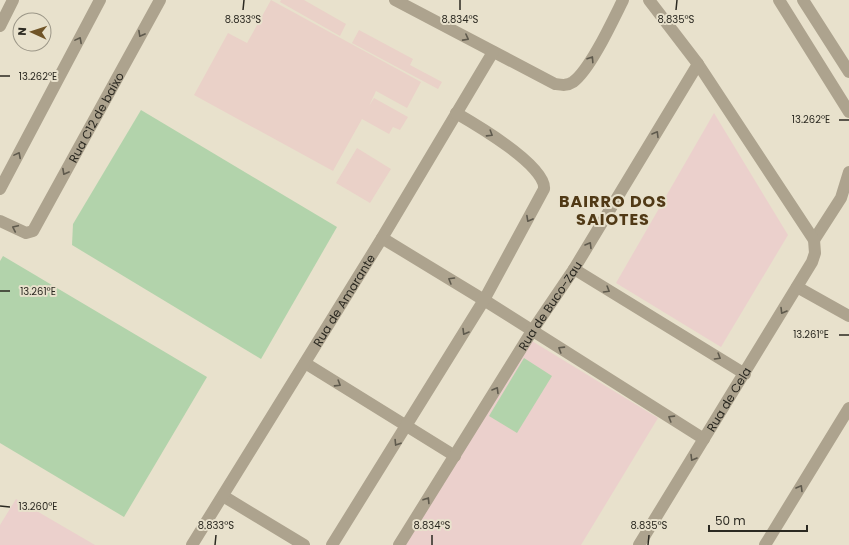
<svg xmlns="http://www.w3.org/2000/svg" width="849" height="545" font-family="Poppins,sans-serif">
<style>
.commercial{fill:#ead1c8}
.education{fill:#ebd0cc}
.green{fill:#b2d3ab}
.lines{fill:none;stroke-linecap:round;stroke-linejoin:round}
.minor{stroke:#ada38e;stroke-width:12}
.oneway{stroke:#5f5a4d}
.ticks{fill:none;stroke:#2b2921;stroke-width:1.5}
.labels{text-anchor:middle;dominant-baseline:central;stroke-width:4;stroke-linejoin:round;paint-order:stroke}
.street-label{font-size:12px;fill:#2b2921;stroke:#e8e1cc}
.district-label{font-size:16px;font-weight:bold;letter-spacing:1px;fill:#503915;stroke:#e8e1cc}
.ticks-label{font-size:10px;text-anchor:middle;fill:#2b2921;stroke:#e8e1cc;stroke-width:4;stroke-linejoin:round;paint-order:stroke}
</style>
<rect width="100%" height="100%" fill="#e8e1cc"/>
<g class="commercial">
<polygon points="271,0 421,82 407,108 376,91 369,106 374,98 408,117 400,130 393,127 389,134 362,119 333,171 194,95 228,33 247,43"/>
<polygon points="281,0 304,0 346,24 340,36 280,2"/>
<polygon points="359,30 413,59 410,65 442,82 438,89 352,43"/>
<polygon points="357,148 391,169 370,203 336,183"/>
</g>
<g class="education">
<polygon points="714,113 788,235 721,347 616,283"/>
<polygon points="532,341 658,418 581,545 405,545"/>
<polygon points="16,499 95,545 0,545 0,525"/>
</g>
<g class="green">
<polygon points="141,110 337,227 261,359 72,245 73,224"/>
<polygon points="3,256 207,377 124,517 0,443 0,261"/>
<polygon points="524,358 552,376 517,433 489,416"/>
</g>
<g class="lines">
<g class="minor">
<path d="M395,0L555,84C562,85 567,86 573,82C590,70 613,20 623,0"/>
<polyline points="779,0 849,112"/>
<polyline points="803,0 849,72"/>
<polyline points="0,26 13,0"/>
<polyline points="0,189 100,0"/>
<path id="s1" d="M0,221L26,233L33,231L160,0"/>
<polyline points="382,238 484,300 704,439"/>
<polyline points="814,240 841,198 849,172"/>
<polyline points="574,269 745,374"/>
<polyline points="797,287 849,316"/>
<polyline points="305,363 455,456"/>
<polyline points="223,496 304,545"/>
<path id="s2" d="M192,545L382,238L493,52"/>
<path d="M332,545L484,300L544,189C547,166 475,124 456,113"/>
<path id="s3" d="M399,545L532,331L574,269L698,64"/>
<path id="s4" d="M639,545L812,262L815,253L814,240L698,64L649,0"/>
<polyline points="765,545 849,408"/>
</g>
</g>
<defs><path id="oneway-chevron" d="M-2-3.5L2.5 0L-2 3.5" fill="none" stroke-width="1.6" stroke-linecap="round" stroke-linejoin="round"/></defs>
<g class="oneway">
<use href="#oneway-chevron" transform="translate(141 34) rotate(119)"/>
<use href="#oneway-chevron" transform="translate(466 38) rotate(28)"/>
<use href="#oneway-chevron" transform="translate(79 40) rotate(-62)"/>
<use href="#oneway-chevron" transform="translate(591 59) rotate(-57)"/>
<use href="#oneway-chevron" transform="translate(490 134) rotate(32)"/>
<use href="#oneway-chevron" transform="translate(656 134) rotate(-59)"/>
<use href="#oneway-chevron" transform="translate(18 155) rotate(-62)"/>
<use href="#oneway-chevron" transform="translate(65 172) rotate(119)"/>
<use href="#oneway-chevron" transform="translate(529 219) rotate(119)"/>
<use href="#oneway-chevron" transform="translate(15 228) rotate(-155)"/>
<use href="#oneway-chevron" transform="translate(589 245) rotate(-59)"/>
<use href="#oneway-chevron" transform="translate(451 280) rotate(-149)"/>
<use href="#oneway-chevron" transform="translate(607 290) rotate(31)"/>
<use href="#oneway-chevron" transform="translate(783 311) rotate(121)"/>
<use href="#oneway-chevron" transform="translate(465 332) rotate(121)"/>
<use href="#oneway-chevron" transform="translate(561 349) rotate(-148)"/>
<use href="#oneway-chevron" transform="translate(718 357) rotate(31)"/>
<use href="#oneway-chevron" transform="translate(338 384) rotate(32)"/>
<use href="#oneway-chevron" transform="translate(496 390) rotate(-59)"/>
<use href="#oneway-chevron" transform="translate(671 418) rotate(-148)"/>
<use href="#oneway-chevron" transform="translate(397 443) rotate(122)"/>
<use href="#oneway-chevron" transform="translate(693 458) rotate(121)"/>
<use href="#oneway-chevron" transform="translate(800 488) rotate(-59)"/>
<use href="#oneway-chevron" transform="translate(427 500) rotate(-58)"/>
</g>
<path class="ticks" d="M243,10L244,0M460,10V0M676,10L677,0M0,76H10M839,120H849M0,291H10M839,335H849M0,506L10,507M215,545L216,535M432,545V535M648,545L649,535"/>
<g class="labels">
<g class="street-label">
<text stroke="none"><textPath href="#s1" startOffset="166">Rua C12 de baixo</textPath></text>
<text stroke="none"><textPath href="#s2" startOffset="288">Rua de Amarante</textPath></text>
<text stroke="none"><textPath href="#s3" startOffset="283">Rua de Buco-Zau</textPath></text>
<text stroke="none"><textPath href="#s4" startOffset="171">Rua de Cela</textPath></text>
</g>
<g class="district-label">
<text x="613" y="201">BAIRRO DOS<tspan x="613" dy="18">SAIOTES</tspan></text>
</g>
</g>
<g class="ticks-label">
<text x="243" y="23">8.833°S</text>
<text x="460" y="23">8.834°S</text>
<text x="676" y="23">8.835°S</text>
<text x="38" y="80">13.262°E</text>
<text x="811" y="123">13.262°E</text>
<text x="38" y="295">13.261°E</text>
<text x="811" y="338">13.261°E</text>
<text x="38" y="510">13.260°E</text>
<text x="216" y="529">8.833°S</text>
<text x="432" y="529">8.834°S</text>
<text x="649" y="529">8.835°S</text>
</g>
<g transform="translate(32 32) rotate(273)"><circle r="19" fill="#e8e1cc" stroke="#9c9788"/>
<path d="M0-3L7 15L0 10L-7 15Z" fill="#705427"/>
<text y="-6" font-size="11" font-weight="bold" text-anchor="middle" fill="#2b2921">N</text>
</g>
<path d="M709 525v6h98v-6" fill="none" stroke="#2b2921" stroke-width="2"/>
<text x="715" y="525" font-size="12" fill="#2b2921" stroke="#e8e1cc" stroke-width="3" paint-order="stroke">50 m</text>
</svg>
